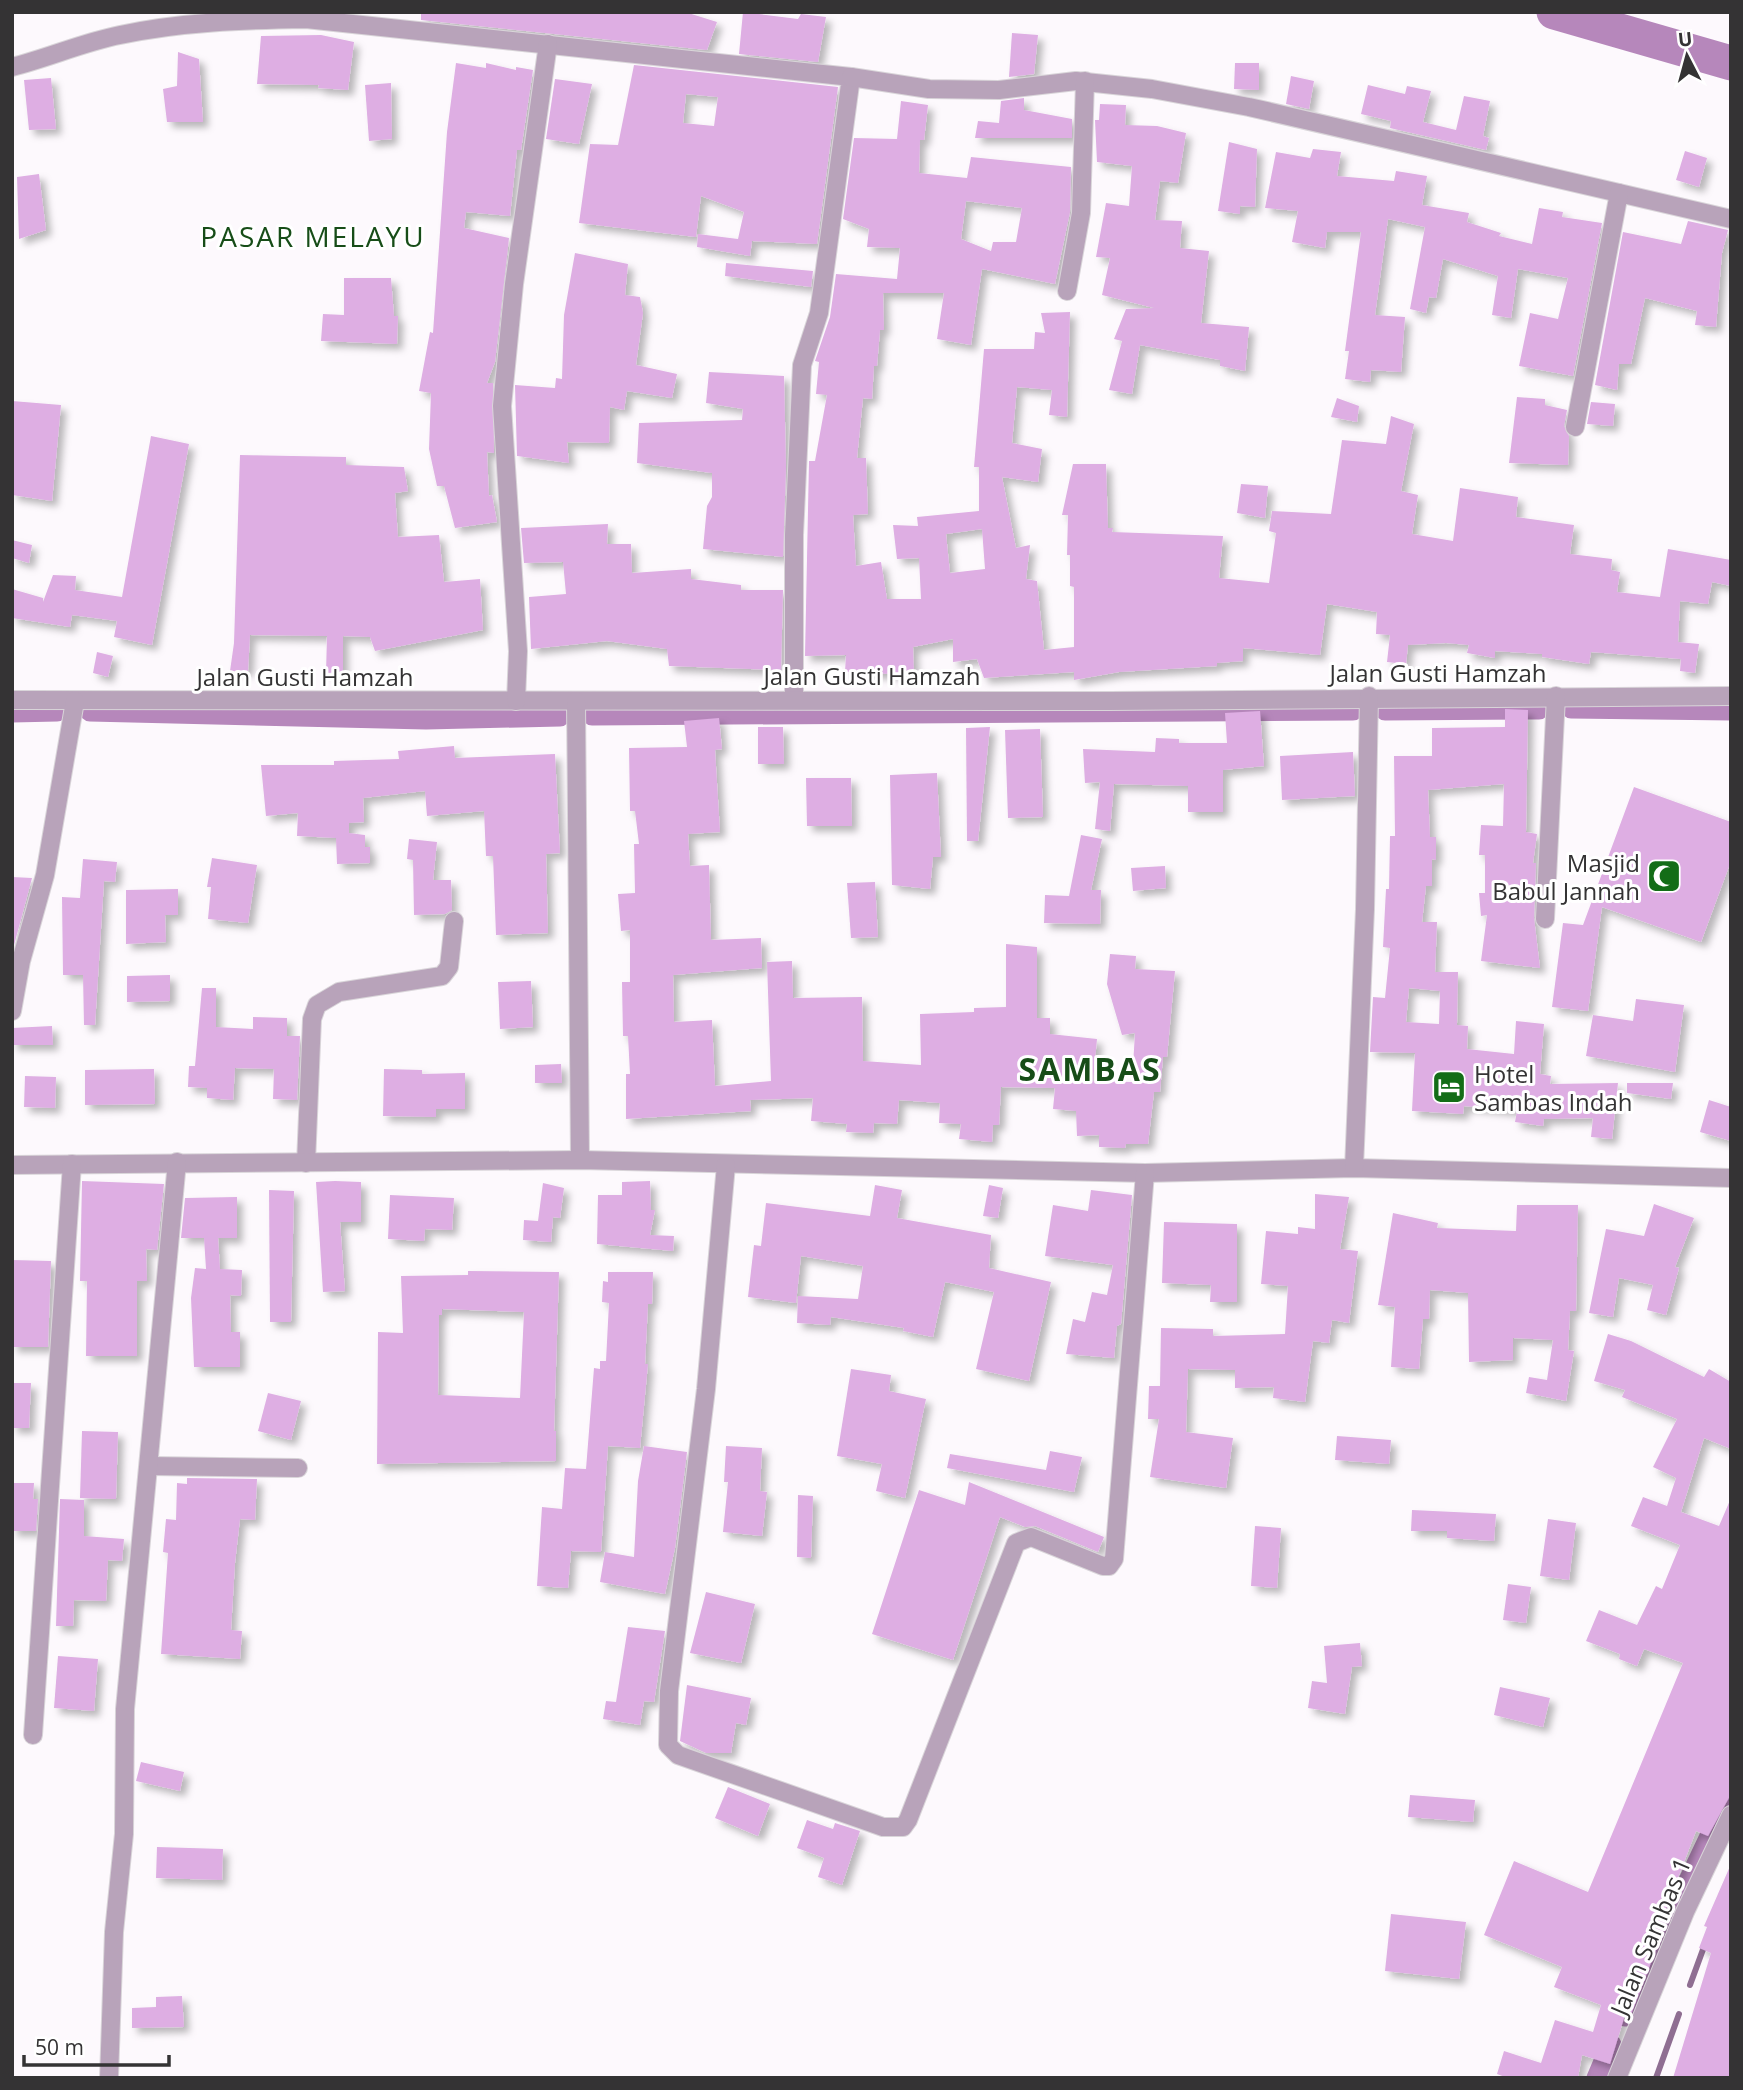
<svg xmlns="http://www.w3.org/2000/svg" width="1743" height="2090" font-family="'Open Sans',sans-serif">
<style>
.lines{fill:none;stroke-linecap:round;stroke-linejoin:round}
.stream{stroke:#8f6e92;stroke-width:6}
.canal{stroke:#b687bb;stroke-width:21}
.river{stroke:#b687bb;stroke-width:35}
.building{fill:#deaee3;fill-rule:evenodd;filter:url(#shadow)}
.minor-casing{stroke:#d9d5d9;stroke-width:20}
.minor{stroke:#b8a3ba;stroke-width:18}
.labels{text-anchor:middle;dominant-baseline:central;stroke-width:6;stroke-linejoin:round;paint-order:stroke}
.street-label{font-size:24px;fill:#343334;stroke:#fff}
.poi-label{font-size:24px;fill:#343334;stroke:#fff;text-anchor:end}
.quarter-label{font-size:28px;letter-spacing:2px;fill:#174d18;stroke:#fff}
.district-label{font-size:32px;font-weight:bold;letter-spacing:2px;fill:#174d18;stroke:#fff}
</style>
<defs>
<filter id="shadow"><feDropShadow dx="5.5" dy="5.5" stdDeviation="3.5" flood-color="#0004"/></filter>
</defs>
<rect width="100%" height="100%" fill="#fdf9fd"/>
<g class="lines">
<g class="stream">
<polyline points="1690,1985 1705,1944"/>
<polyline points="1656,2078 1679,2014"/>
</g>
<g class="canal">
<polyline points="1571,708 1731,710"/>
<polyline points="1385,710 1539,709"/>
<polyline points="90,711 426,719 560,716"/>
<polyline points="12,712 57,711"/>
<polyline points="592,715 1353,710"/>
<polyline points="1625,2016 1731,1792"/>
<polyline points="1597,2078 1611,2045"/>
</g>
<polyline class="river" points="1554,12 1731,63"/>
</g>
<g class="building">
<polygon points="421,12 685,12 717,22 707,50 421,20"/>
<polygon points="743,12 798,19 801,14 826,17 818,62 739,54"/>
<polygon points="1012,33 1038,35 1034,74 1009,77"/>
<polygon points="321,35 354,42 348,90 318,88 319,85 257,84 261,36"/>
<polygon points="178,52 199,59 203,122 167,122 163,89 177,86"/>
<polygon points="456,63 486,68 486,63 516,70 516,67 533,70 521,150 517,150 510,216 466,212 464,228 509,238 495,362 487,383 493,383 494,453 487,452 489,496 492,495 497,522 455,528 444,486 437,486 429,449 431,393 419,391 430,332 433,333 447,132"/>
<polygon points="1235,63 1259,63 1259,90 1234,89"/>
<path d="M634,65L838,87L817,244L752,241L750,256L697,247L698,234L738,239L744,212L701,196L696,237L579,223L590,144L618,145ZM686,94L718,97L714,126L683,123Z"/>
<polygon points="1291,76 1314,81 1309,109 1286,104"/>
<polygon points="51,78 56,129 29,130 24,80"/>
<polygon points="555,79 592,84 579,144 546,139"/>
<polygon points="391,83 392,139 369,141 365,85"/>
<polygon points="1368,85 1405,94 1407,86 1431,91 1423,122 1456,130 1464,96 1490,101 1483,136 1489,138 1486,150 1390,128 1391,121 1361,114"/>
<polygon points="1024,98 1024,110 1072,119 1072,138 975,138 978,121 999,123 1001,101"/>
<path d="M901,101L928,105L924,140H920L919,173L967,178L971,157L1071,167L1070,212L1055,284L982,269L971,345L937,339L944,293H883L884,330H880L877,366H874L872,399L863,398L857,458H866L868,514L853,515L856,566L881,562L887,599H921L919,558L897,559L893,525L918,526L917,517L979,511V467H974L984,349H1034L1035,332L1045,333L1041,313L1070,312L1067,417L1049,415L1052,390L1017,387L1012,443L1042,449L1038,482L1002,477L1016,548L1030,545L1026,579L1037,581L1044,650L1074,647V587L1070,586V555H1067L1068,515H1062L1073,464H1106L1108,528H1113L1112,532L1223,536L1219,578L1269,583L1276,533L1269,531L1272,511L1331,514L1342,440L1386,444L1391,416L1414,424L1401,491L1418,495L1412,534L1453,541L1460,488L1518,497L1516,517L1574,525L1570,554L1612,559L1611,570L1620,572L1617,592L1660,597L1668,549L1731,560V586L1712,582L1708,604L1680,601L1678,642L1699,644L1695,673L1680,671L1681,659L1591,652L1589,664L1542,657V654L1495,651V658L1467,653L1469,645L1446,643L1408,645L1406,664L1387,662L1390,635L1376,634L1377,612L1327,604L1320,655L1243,648V661L1217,663V666L1119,672L1074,680V672L984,678L977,659L953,662V639L913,647L914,675L845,672L846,655L805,656L809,461H815L827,395L816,394L819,362L815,361L830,317L836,274L897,279L900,248L867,247L869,229L843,219L854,138L897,139ZM966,201L1022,208L1016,242H993L991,251L961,239ZM982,529L985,569L950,573L946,534Z"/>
<polygon points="1100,104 1126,105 1125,125 1157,126 1186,133 1178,183 1160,181 1155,220 1182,221 1180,248 1209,251 1201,323 1249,327 1245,371 1220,366 1220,360 1140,345 1132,394 1109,390 1122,341 1114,339 1126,309 1154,308 1102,295 1110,258 1096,257 1106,203 1129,206 1132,166 1097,162 1095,120 1099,120"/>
<polygon points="1229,142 1257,149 1255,207 1240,206 1240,214 1218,211"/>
<polygon points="1313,149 1341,152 1337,176 1394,181 1396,171 1427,176 1422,205 1469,213 1467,222 1501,233 1499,236 1532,244 1539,208 1563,212 1562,217 1602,223 1573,376 1519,366 1530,313 1558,319 1568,278 1518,269 1511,318 1492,315 1498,276 1443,259 1436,298 1429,297 1426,313 1410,309 1425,227 1388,219 1375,315 1405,317 1401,372 1371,370 1370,382 1345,379 1349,351 1345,351 1361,232 1327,232 1325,248 1292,242 1298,211 1265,208 1276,152 1310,158"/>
<polygon points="1685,151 1707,158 1699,187 1676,180"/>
<polygon points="39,174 46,230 19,239 17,177"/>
<polygon points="1688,221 1728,230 1722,253 1716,327 1695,325 1697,311 1645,298 1631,364 1619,364 1617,390 1595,385 1623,232 1681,244"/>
<polygon points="575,253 628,264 625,295 640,297 643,313 636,365 677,374 672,398 627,391 624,410 610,407 609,443 567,442 569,463 517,456 515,385 555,388 556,378 562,379 564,315"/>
<polygon points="726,263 813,271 811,287 725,276"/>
<polygon points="344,278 391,278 394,316 398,316 397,344 321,341 323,314 344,315"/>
<polygon points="709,372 784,376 786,467 783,557 703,549 707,506 712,497 712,473 637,463 639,423 742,420 743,409 706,403"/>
<polygon points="1517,397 1545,399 1545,405 1567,410 1564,426 1569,436 1568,465 1509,463"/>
<polygon points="1337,398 1359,406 1357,422 1331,417"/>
<polygon points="12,401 61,405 52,501 12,495"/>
<polygon points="1591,402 1615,404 1613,426 1587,424"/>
<polygon points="151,436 189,444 152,645 114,637 117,621 72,615 70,627 12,618 12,589 43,598 43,602 53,575 76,576 75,590 122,597"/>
<polygon points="240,455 346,457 346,465 404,467 408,491 395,493 398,537 439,535 444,582 480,579 483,630 375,651 370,637 343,636 343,672 326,673 327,636 250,635 248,671 230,671 234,643"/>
<polygon points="1241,484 1268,486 1265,518 1237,513"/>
<polygon points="608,524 607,544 631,544 632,573 691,569 691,579 741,585 741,590 783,590 781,670 669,666 667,649 607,641 531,649 529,597 566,594 563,562 524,563 521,528"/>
<polygon points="12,540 32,545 29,563 12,558"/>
<polygon points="97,652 113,656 108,677 93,673"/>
<path d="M1505,709L1528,710L1526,832L1537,834L1533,863H1536L1534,918L1540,968L1481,961L1487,915L1481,916L1479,893H1485V855H1479L1481,825L1503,826L1504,784L1428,790L1430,837H1436V860L1432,859V886H1426L1422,922H1437L1435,972H1458L1457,1025L1468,1026L1467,1049L1514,1054L1516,1021L1544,1024L1540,1074L1551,1076L1550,1084L1618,1083L1612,1139L1591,1137L1593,1118L1544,1119L1543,1126L1515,1122L1517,1111L1464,1106L1463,1114L1412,1111L1415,1053L1370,1052L1373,997L1385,998L1390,948L1383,947L1386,889H1389L1390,836H1395L1394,756H1432V728L1505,727ZM1409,988L1440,991L1439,1024L1406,1022Z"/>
<polygon points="1260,711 1264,766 1223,770 1223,812 1188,812 1188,786 1114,784 1110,831 1095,829 1100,782 1085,783 1083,749 1155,752 1156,738 1179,739 1179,743 1227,743 1225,713"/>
<polygon points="719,718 722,749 715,750 720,832 688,834 690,866 709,865 711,940 761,938 762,968 673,975 674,1022 712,1020 715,1086 771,1081 767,962 792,961 793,998 862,997 863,1061 921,1065 920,1014 974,1012 974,1008 1006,1007 1006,944 1037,947 1037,1018 1050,1018 1050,1034 1097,1039 1093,1081 1132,1082 1135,1033 1122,1035 1107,984 1110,954 1136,956 1135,969 1175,971 1167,1057 1163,1057 1160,1092 1154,1092 1148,1144 1126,1144 1125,1148 1099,1147 1099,1135 1077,1136 1076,1111 1053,1109 1055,1088 1001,1087 999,1125 993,1125 992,1142 959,1139 961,1124 939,1123 940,1103 899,1100 897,1124 874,1123 873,1133 846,1132 847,1124 811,1121 813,1098 750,1100 751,1111 626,1119 626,1074 630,1074 628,1036 623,1036 622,982 630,982 630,930 621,931 618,894 635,893 634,844 639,844 635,811 630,811 629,748 687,747 684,721"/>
<polygon points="758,727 783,727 784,764 758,764"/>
<polygon points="990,727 978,841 967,841 966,728"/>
<polygon points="1040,729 1043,817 1008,818 1005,730"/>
<polygon points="454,746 455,758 555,754 560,853 546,854 548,933 496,935 493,856 486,856 484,811 427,816 425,791 363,798 364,822 349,823 349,833 365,835 365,847 370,847 370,863 337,864 336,838 297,836 298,813 266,816 261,765 334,765 334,761 399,759 398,751"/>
<polygon points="1353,752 1355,796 1282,800 1280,756"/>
<polygon points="937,773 941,857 933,857 930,889 892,885 890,775"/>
<polygon points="806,778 851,778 852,826 807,826"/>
<polygon points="1634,787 1731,822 1731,861 1701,942 1602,907 1588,1011 1552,1007 1563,923 1583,925"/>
<polygon points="1081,835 1102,839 1091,890 1101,890 1100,924 1044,923 1045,895 1069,896"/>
<polygon points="409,839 437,842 433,880 451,880 452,910 445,914 414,915 413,860 407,859"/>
<polygon points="212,858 257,865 248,923 208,919 211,887 207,887"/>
<polygon points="83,859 117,862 115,882 104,881 95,1025 84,1025 83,975 63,975 62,897 80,898"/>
<polygon points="1165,866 1166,888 1133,891 1131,868"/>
<polygon points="12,877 32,878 13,949 12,949"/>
<polygon points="875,882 878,937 851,938 847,883"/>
<polygon points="178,889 178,915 165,915 166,942 126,944 126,890"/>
<polygon points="170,975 170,1001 127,1002 127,976"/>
<polygon points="531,981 533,1027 500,1029 498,982"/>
<polygon points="202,988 216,988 216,1027 253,1029 253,1017 287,1018 287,1036 300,1036 297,1100 273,1099 274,1069 235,1068 233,1100 207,1098 207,1088 188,1087 189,1066 195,1066"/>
<polygon points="1636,999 1684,1005 1675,1072 1586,1056 1593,1015 1633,1021"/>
<polygon points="52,1026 53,1045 12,1045 12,1028"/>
<polygon points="561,1064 562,1083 535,1083 535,1065"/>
<polygon points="154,1069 155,1104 85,1105 85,1070"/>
<polygon points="384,1069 422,1070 422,1074 465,1073 465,1109 436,1109 436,1117 383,1116"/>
<polygon points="25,1076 56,1077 55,1108 24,1107"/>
<polygon points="1627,1083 1673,1083 1671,1099 1627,1093"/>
<polygon points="1709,1100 1731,1107 1731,1141 1700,1132"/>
<polygon points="82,1181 164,1184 157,1250 146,1249 147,1281 137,1281 137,1356 86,1356 87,1281 80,1281"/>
<polygon points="335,1181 361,1182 361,1222 340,1222 345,1291 323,1292 316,1182"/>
<polygon points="650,1181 651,1210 655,1210 650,1235 674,1236 673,1251 597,1244 598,1195 622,1195 622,1182"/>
<polygon points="543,1183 564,1188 560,1218 553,1217 551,1242 523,1240 524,1220 538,1221"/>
<polygon points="875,1185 902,1190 897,1218 991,1235 989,1268 1051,1282 1029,1381 976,1369 994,1292 945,1282 933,1337 903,1331 904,1328 831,1317 830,1325 797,1323 798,1296 858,1299 863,1266 801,1256 796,1303 748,1297 754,1245 761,1246 766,1203 870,1216"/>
<polygon points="989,1185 1003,1188 998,1218 983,1216"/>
<polygon points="269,1190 294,1191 291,1322 270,1322"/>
<polygon points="1091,1190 1132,1195 1121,1324 1117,1326 1114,1358 1066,1354 1073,1319 1085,1322 1092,1292 1107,1295 1113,1265 1045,1256 1053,1205 1088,1211"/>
<polygon points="1315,1194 1349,1197 1340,1249 1358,1251 1349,1323 1332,1320 1329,1343 1313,1341 1305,1402 1273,1398 1274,1387 1235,1388 1235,1370 1188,1369 1186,1432 1233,1438 1226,1488 1150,1477 1159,1419 1148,1419 1149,1386 1160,1386 1161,1328 1213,1329 1213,1336 1285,1334 1288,1286 1261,1284 1266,1231 1298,1234 1298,1227 1315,1229"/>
<polygon points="390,1195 454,1198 452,1230 425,1229 424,1241 388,1239"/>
<polygon points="237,1197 237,1238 218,1238 220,1269 242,1270 241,1296 230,1295 231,1332 240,1332 240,1367 194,1367 191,1298 195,1268 206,1269 204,1238 181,1238 185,1198"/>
<polygon points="1654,1204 1694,1218 1675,1267 1679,1268 1666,1315 1647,1310 1653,1285 1619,1278 1613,1317 1589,1313 1606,1229 1644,1236"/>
<polygon points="1517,1205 1578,1205 1576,1311 1570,1311 1568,1350 1574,1351 1566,1401 1526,1393 1529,1377 1547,1380 1553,1340 1513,1338 1513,1360 1469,1362 1468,1293 1430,1290 1429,1319 1423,1319 1419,1369 1391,1367 1395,1307 1378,1305 1393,1213 1438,1223 1437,1228 1516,1231"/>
<polygon points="1164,1222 1237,1224 1237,1302 1210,1302 1211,1285 1162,1283"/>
<polygon points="12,1260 51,1261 48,1347 12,1347"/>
<path d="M468,1271L559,1272L554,1431H556V1461L377,1464L378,1332L403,1333L401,1276L468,1275ZM442,1309L524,1312L520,1398L438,1395L439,1315H442Z"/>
<polygon points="608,1272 653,1272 652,1304 648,1304 645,1364 648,1364 640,1448 608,1446 601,1552 571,1551 568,1588 537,1586 542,1507 562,1509 565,1468 586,1469 594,1368 600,1369 600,1361 606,1361 609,1303 602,1302 603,1281 608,1282"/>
<polygon points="1608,1334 1631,1341 1704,1377 1709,1369 1731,1382 1731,1449 1704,1438 1681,1512 1719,1526 1731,1498 1731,1794 1708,1836 1696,1831 1664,1914 1669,1916 1630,2017 1625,2015 1610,2064 1582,2055 1578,2078 1508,2078 1497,2074 1504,2051 1541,2063 1555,2020 1593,2032 1601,2005 1554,1987 1562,1967 1484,1935 1514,1861 1588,1892 1683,1663 1644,1649 1637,1666 1619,1659 1620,1654 1586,1641 1599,1610 1637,1625 1656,1586 1662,1589 1680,1545 1631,1526 1643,1497 1667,1506 1676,1478 1653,1467 1677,1419 1622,1397 1625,1390 1594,1381"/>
<polygon points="851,1369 891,1375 889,1391 926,1399 905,1498 876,1491 882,1464 837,1456"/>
<polygon points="12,1383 31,1383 29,1428 12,1428"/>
<polygon points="268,1393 301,1401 291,1440 258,1431"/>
<polygon points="82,1431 118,1432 116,1499 80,1498"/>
<polygon points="1337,1436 1391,1440 1389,1464 1335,1460"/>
<polygon points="644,1446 687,1452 675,1548 665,1594 600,1582 605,1552 634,1557 638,1481"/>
<polygon points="726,1446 762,1448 760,1491 767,1492 762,1536 723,1532 728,1482 724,1482"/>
<polygon points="1050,1451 1082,1457 1074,1492 947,1468 950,1454 1046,1470"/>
<polygon points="187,1478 257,1479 255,1520 240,1519 235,1563 231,1630 242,1631 240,1659 161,1654 168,1553 163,1552 166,1519 176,1520 177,1483 187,1484"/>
<polygon points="969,1482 1104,1537 1098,1552 1035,1526 1025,1527 1000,1517 953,1660 872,1634 919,1490 965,1505"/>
<polygon points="12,1483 34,1483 33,1499 38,1499 36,1531 12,1531"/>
<polygon points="798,1495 813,1496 811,1558 797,1557"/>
<polygon points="60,1499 84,1500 84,1536 124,1539 122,1561 108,1560 106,1601 74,1600 73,1626 56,1626"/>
<polygon points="1412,1510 1496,1514 1494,1541 1447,1538 1447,1531 1411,1531"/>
<polygon points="1548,1519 1576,1523 1569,1580 1540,1576"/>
<polygon points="1255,1526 1281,1528 1277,1588 1251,1586"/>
<polygon points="1508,1584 1531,1587 1526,1623 1503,1620"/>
<polygon points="706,1592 755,1604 741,1663 690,1653"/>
<polygon points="628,1627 665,1631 654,1702 644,1701 640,1725 603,1719 606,1701 616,1702"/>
<polygon points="1360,1643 1362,1666 1352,1667 1345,1714 1308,1708 1312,1681 1327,1683 1324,1646"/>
<polygon points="58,1656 98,1659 94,1711 54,1708"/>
<polygon points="687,1685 751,1698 746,1725 736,1723 731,1753 706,1753 680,1741"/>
<polygon points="1500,1687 1550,1698 1543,1727 1494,1715"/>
<polygon points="141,1762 184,1772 180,1791 136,1781"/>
<polygon points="728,1787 770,1804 758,1836 715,1818"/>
<polygon points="1410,1795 1475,1800 1473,1822 1408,1817"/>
<polygon points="807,1820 833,1829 835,1823 860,1831 842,1885 818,1877 824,1858 797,1848"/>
<polygon points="157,1847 223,1849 222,1880 156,1878"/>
<polygon points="1731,1864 1731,2078 1673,2078 1711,1953 1699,1948 1707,1927 1704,1926"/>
<polygon points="1391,1914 1466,1922 1459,1979 1385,1971"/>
<polygon points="182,1996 184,2027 132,2028 132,2008 156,2007 156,1997"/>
</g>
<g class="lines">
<g class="minor-casing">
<g id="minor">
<path d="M12,67C48,58 84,42 120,35C181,22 244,20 306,19L851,77L819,313L802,365L794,535V698"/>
<polyline points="851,77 929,89 999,90 1076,81 1152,89 1249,107 1731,219"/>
<polyline points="1067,291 1081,213 1085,81"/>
<polyline points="1575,427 1619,193"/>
<polyline points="12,700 1110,701 1731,696"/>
<polyline points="516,701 518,651 502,406 514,284 548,44"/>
<polyline points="576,701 580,1160"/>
<polyline points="1545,919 1556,696"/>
<polyline points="12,1011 21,961 45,875 75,701"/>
<polyline points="306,1163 312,1019 317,1005 339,992 442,976 449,967 454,921"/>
<polyline points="12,1165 580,1160 1145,1173 1354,1168 1731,1178"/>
<polyline points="726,1165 706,1389 669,1691 668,1745 678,1755 883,1827 903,1827 908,1820 1016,1543 1031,1537 1103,1566 1109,1566 1114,1559 1145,1173"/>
<polyline points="1354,1168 1365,909 1369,696"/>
<polyline points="150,1466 298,1468"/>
<polyline points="33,1735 72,1164"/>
<polyline points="109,2078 114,1932 124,1834 125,1709 177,1162"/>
<polyline points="1617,2078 1685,1912 1731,1815"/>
</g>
</g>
<use href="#minor" class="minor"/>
</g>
<defs>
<g id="mosque-square" transform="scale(1.75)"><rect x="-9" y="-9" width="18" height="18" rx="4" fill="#136d17" stroke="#fff"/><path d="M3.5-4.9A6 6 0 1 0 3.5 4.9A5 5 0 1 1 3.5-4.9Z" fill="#fff"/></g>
<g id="hotel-square" transform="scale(1.75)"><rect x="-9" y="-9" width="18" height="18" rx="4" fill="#136d17" stroke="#fff"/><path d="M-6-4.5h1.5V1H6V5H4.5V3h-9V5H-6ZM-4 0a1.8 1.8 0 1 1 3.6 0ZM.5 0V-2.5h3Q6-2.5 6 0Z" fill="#fff"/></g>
</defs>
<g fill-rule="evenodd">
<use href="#mosque-square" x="1664" y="876"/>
<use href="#hotel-square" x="1449" y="1087"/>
</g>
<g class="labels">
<g class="street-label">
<text x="1438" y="672">Jalan Gusti Hamzah</text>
<text x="872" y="675">Jalan Gusti Hamzah</text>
<text x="305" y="676">Jalan Gusti Hamzah</text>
<text transform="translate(1650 1936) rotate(-67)">Jalan Sambas 1</text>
</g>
<g class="poi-label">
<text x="1640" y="862">Masjid<tspan x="1640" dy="28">Babul Jannah</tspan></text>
<text x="1474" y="1073" text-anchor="start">Hotel<tspan x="1474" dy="28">Sambas Indah</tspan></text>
</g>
<g class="quarter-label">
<text x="313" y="236">PASAR MELAYU</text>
</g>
<g class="district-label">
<text x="1090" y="1068">SAMBAS</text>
</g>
</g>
<rect width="1743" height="2090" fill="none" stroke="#343334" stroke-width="28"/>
<g transform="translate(1687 56) rotate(354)" stroke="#ffffff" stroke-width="5" paint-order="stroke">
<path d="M0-5L12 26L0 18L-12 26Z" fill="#343334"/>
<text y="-10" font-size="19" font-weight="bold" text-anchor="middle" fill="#343334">U</text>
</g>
<path d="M24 2055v10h145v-10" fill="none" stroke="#343334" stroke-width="3.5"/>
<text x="35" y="2055" font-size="21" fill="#343334" stroke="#ffffff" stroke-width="5" paint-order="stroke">50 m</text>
</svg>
